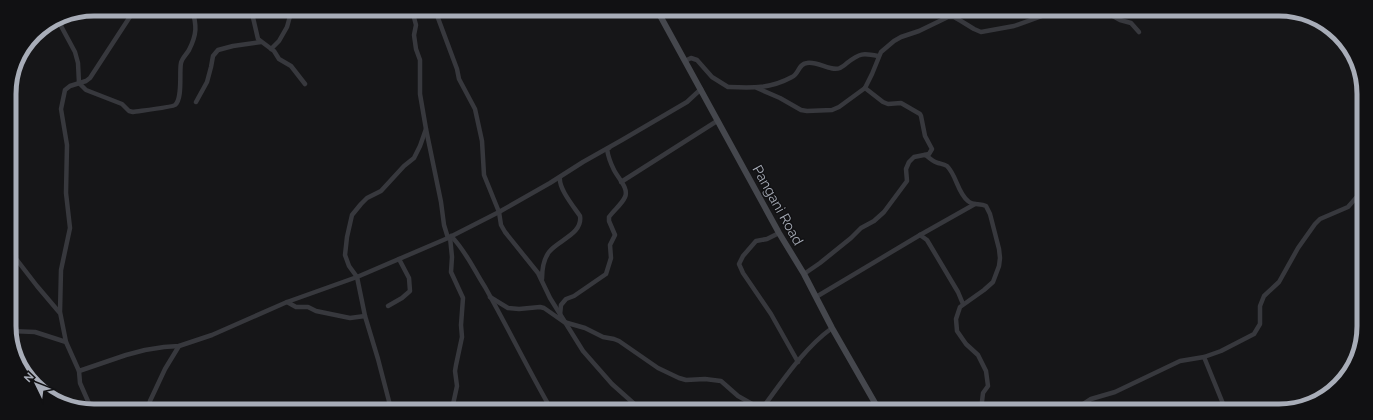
<svg xmlns="http://www.w3.org/2000/svg" width="1373" height="420" font-family="Raleway,sans-serif">
<style>
.lines{fill:none;stroke-linecap:round;stroke-linejoin:round}
.minor{stroke:#37383d;stroke-width:4.5}
.secondary{stroke:#45474d;stroke-width:6}
.labels{text-anchor:middle;dominant-baseline:central;stroke-width:3;stroke-linejoin:round;paint-order:stroke}
.street-label{font-size:14px;fill:#a8adb8;stroke:#111113}
.rim{fill:none;stroke:#a8adb8;stroke-width:5}
</style>
<rect width="100%" height="100%" fill="#161618"/>
<g class="lines">
<g class="minor">
<polyline points="251,9 258,39 274,51 279,59 291,66 305,84"/>
<polyline points="412,10 416,25 414,35 416,49 420,60 420,94 426,129 441,202 444,225 448,238"/>
<polyline points="435,10 457,69 459,79 475,109 482,141 484,175 499,212 501,225 505,232 538,273 550,298 583,351 612,384 640,409"/>
<polyline points="1104,11 1120,20 1131,23 1139,32"/>
<path d="M64,15L61,26L75,52L78,63L79,83L86,90L122,104L129,111L133,112C139,111 173,107 175,105C183,99 179,72 181,63C182,58 186,55 189,50C197,34 197,26 192,9"/>
<polyline points="271,49 279,41 287,27 292,9"/>
<path d="M685,61L691,58L697,60L712,77L728,87C752,88 770,89 792,77C799,74 798,64 807,63C818,61 831,72 840,68C842,67 845,65 847,63C860,53 863,53 878,56"/>
<polyline points="757,88 780,98 801,110 807,111 832,110 839,107 865,88 872,74 881,52 894,41 901,37 919,31 948,17 954,17 961,21 974,29 981,32 1014,26 1056,11"/>
<polyline points="196,102 207,82 211,67 213,56 218,50 233,46 261,42"/>
<path d="M925,155C929,157 933,162 938,163C942,164 944,164 947,166C957,176 957,192 968,201C973,206 980,203 986,206L990,214L999,249L1000,258L999,266L993,282L984,290L960,307L956,319L957,331L966,344L978,355L986,371L988,386L983,393L981,410"/>
<polyline points="621,182 717,121"/>
<polyline points="779,233 767,239 756,241 743,256 739,264 743,273 771,314 798,362"/>
<polyline points="920,235 927,240 958,292 963,304"/>
<path d="M451,236C466,251 474,270 485,287C508,328 528,369 551,409"/>
<polyline points="450,237 452,257 451,272 463,298 461,325 462,337 456,365 455,371 457,386 452,409"/>
<polyline points="10,251 37,286 59,312"/>
<polyline points="804,274 820,263 851,238 861,228 874,221 884,212 907,181 906,169 909,162 914,157 929,154 932,149 925,136 921,116 920,114 901,103 888,104 883,102 865,88"/>
<path d="M542,279C542,269 543,260 549,252C558,240 583,234 580,216C574,207 558,188 560,177"/>
<polyline points="490,297 508,308 519,309 540,307 544,308 564,322 585,328 603,337 614,339 619,341 658,368 679,378 686,380 705,379 721,381 738,396 761,409"/>
<polyline points="816,297 920,235 975,204"/>
<polyline points="287,302 296,307 308,307 316,311 350,318 365,316"/>
<polyline points="388,306 402,298 410,291 409,278 399,259"/>
<path d="M560,315L561,305L566,299L574,296L606,274L611,258L610,245L615,235L609,221V217C614,210 622,204 625,197C629,188 618,178 614,170C611,164 608,156 607,149L609,148"/>
<polyline points="11,331 35,332 66,342"/>
<polyline points="1204,357 1226,411"/>
<polyline points="79,371 126,355 145,350 164,347 179,346 212,335 287,302 357,277 448,238 499,212 550,183 583,162 622,140 687,102 701,89"/>
<polyline points="91,408 80,383 79,371 66,342 60,312 61,270 70,228 66,193 67,145 61,109 65,90 70,86 86,81 90,78 135,9"/>
<polyline points="148,408 150,401 165,369 179,346"/>
<polyline points="391,409 378,359 365,316 357,277 349,266 345,255 347,237 352,215 361,204 367,198 381,191 404,166 414,158 420,146 426,129"/>
<path d="M761,410C782,382 803,349 832,328"/>
<polyline points="1074,410 1091,399 1115,392 1180,361 1204,357 1221,351 1254,334 1260,324 1260,306 1264,296 1279,282 1298,248 1315,224 1320,219 1348,207 1362,191"/>
</g>
<polyline class="secondary" points="657,10 779,233 804,274 832,328 879,410"/>
</g>
<g class="labels">
<g class="street-label">
<text transform="translate(778 205) rotate(61)">Pangani Road</text>
</g>
</g>
<path d="M0 0H1373V420H0ZM94 16H1279A78 78 0 0 1 1357 94V326A78 78 0 0 1 1279 404H94A78 78 0 0 1 16 326V94A78 78 0 0 1 94 16Z" fill="#111113" fill-rule="evenodd"/>
<path class="rim" d="M94 16H1279A78 78 0 0 1 1357 94V326A78 78 0 0 1 1279 404H94A78 78 0 0 1 16 326V94A78 78 0 0 1 94 16Z"/>
<g transform="translate(36 384) rotate(313)" stroke="#111113" stroke-width="3" paint-order="stroke">
<path d="M0-3L7 15L0 10L-7 15Z" fill="#a8adb8"/>
<text y="-6" font-size="11" font-weight="bold" text-anchor="middle" fill="#a8adb8">N</text>
</g>
</svg>
